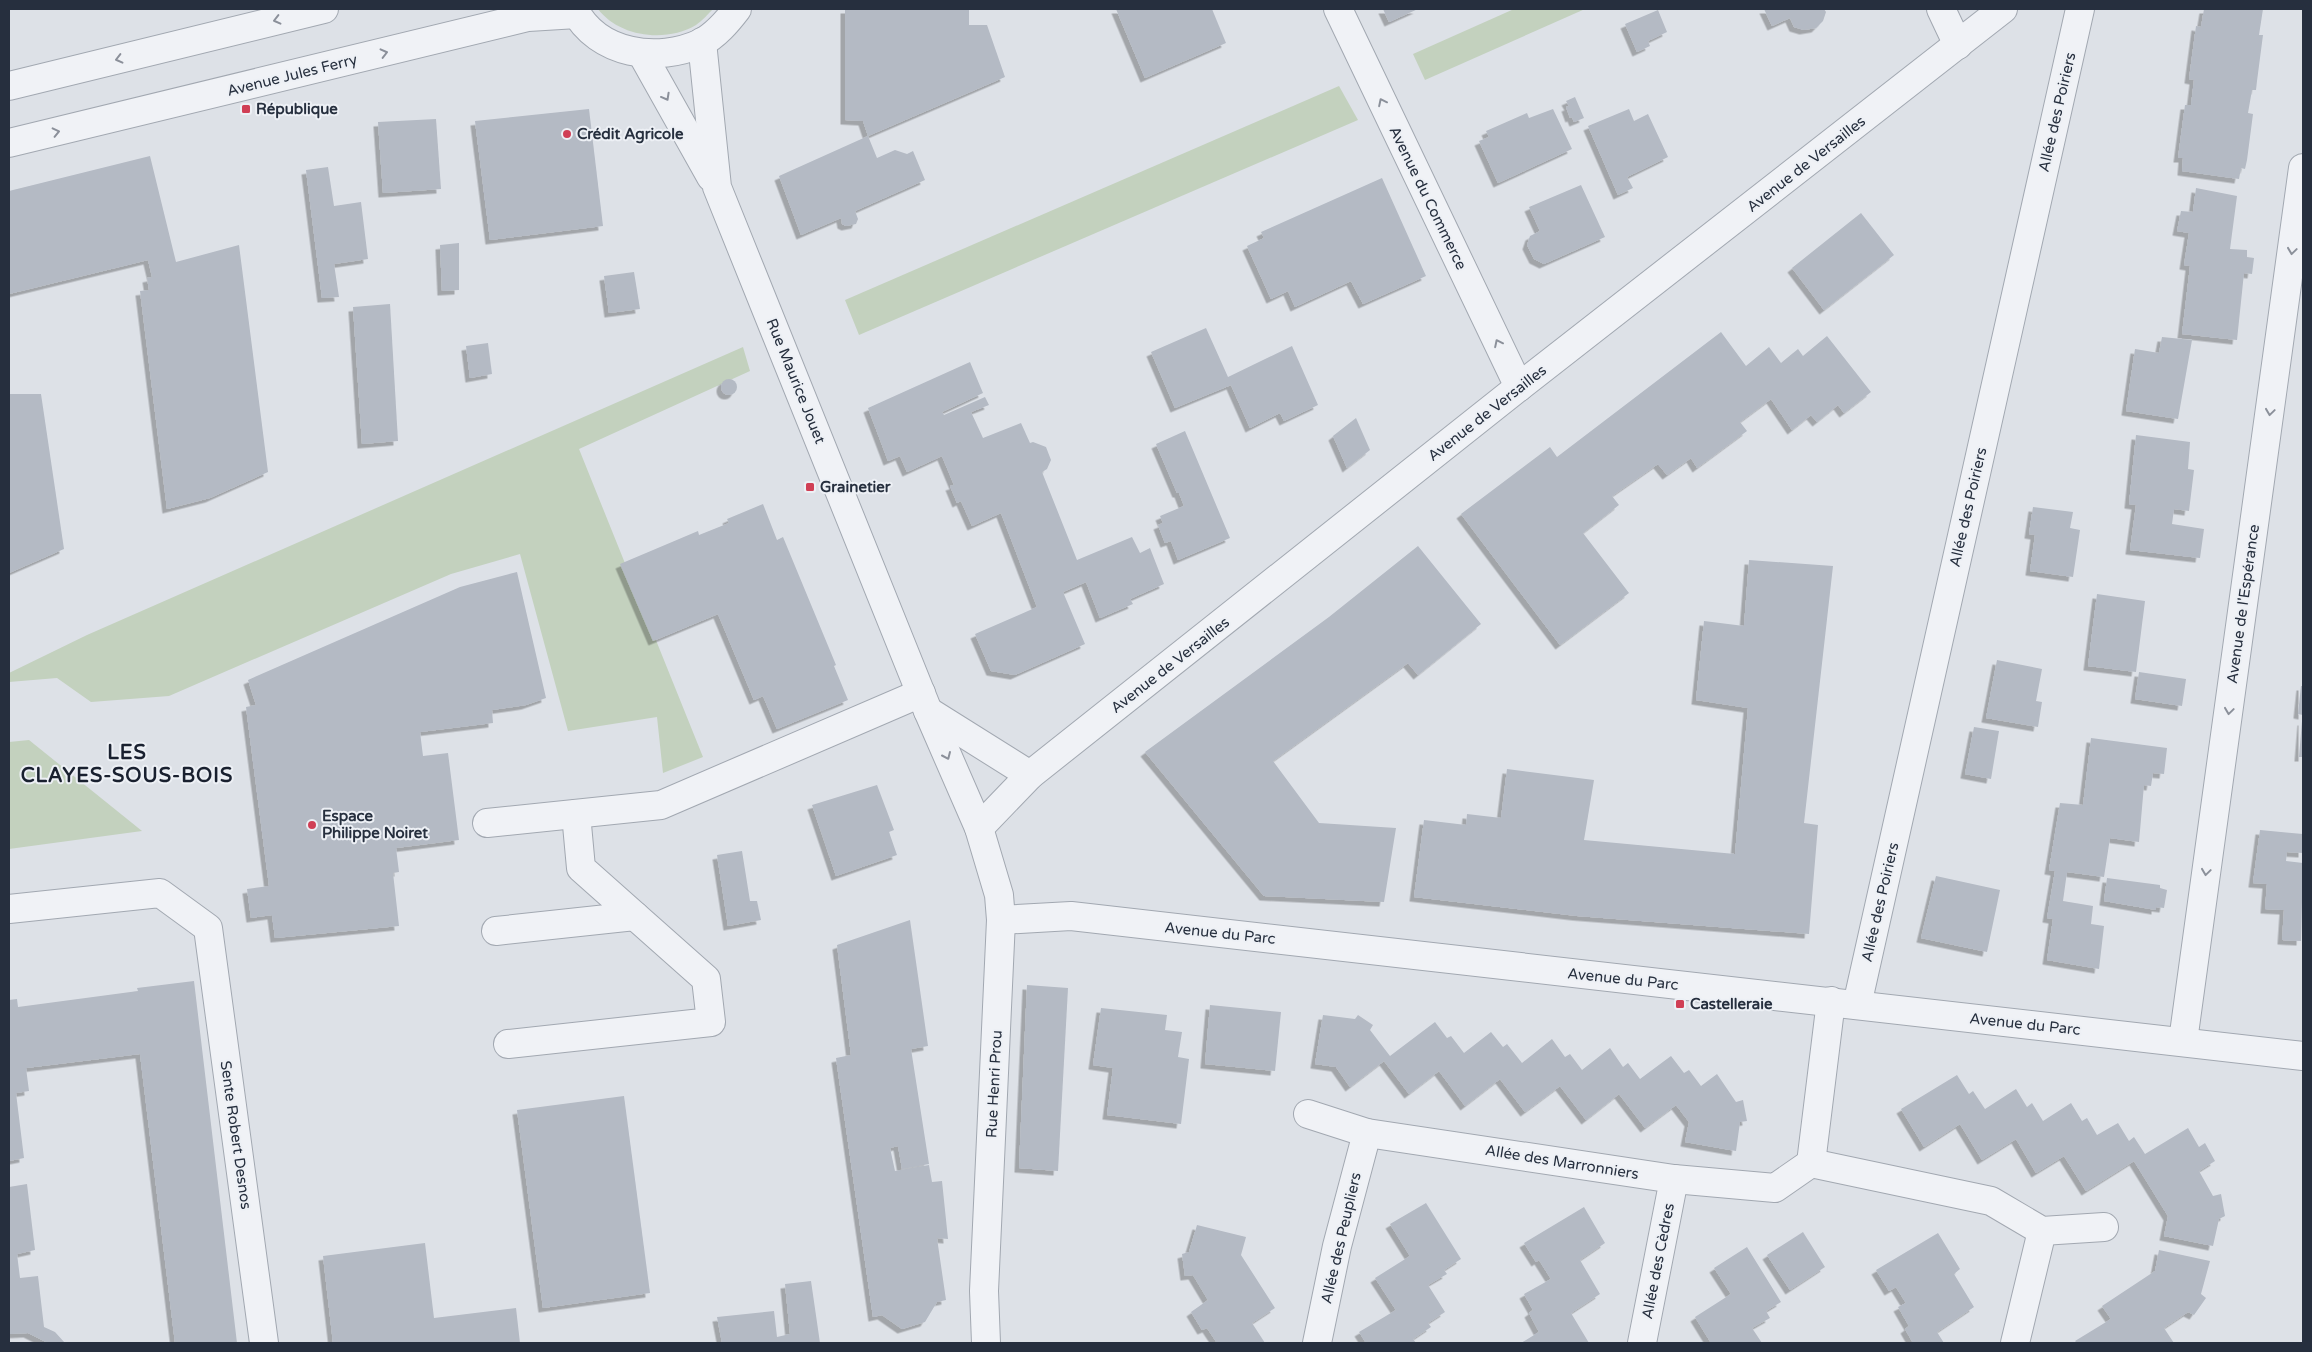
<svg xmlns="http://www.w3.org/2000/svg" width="2312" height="1352" font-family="'Varela Round',sans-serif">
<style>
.green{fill:#c3d1be}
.building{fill:#b4bac4;filter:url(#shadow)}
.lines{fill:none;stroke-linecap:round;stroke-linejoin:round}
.minor-casing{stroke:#a2a8b1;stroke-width:30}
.minor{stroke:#f0f2f6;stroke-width:28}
.oneway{stroke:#8b909a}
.poi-dot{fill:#d03f55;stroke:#edf0f5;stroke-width:2}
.labels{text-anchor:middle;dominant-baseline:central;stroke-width:4;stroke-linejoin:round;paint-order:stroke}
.street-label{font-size:15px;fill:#262f3e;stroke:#edf0f5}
.poi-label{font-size:15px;font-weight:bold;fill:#262f3e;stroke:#edf0f5;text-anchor:start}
.district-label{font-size:20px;font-weight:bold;letter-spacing:1px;fill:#19202f;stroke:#edf0f5}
</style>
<defs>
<filter id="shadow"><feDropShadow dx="-4.5" dy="4.5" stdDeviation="0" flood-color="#0004"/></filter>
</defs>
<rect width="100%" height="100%" fill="#dde1e7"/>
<g class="green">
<path d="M598,9H713C708,14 702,21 696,25C666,43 619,37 598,9Z"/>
<polygon points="1514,9 1585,9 1425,80 1413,54"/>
<polygon points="1339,86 1358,120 859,335 845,300"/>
<polygon points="743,347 750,371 579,449 703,757 663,773 657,717 568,731 520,554 451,574 169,696 91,702 57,678 9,682 9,673 87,635"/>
<polygon points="29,740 142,831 9,849 9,742"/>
</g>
<g class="building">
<polygon points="845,9 969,9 969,25 987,25 1005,77 868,136 863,121 845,120"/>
<polygon points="1116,9 1212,9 1226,43 1145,78"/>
<polygon points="1383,9 1418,9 1389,22"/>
<polygon points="1764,9 1824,9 1826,12 1823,21 1816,28 1804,30 1794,27 1790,18 1772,26"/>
<polygon points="2204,9 2263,9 2259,35 2263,35 2257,81 2256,90 2252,90 2248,113 2253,114 2247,160 2245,169 2241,168 2239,179 2182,171 2183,158 2178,158 2185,105 2191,105 2194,80 2189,79 2196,26 2201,27"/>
<polygon points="1658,10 1667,32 1648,41 1650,46 1637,52 1625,24"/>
<polygon points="1575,97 1584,118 1574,122 1572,117 1570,118 1566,107 1569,106 1566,101"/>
<polygon points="589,109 603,226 490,240 475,121"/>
<polygon points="1553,109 1572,149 1498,183 1479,141 1489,137 1486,131 1527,113 1529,118"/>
<polygon points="1629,109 1634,121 1648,114 1668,157 1627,177 1633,188 1618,195 1588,126"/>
<polygon points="436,119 441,189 383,193 378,122"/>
<polygon points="868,136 877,158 895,150 907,154 913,151 925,180 855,211 858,219 856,224 846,226 842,224 841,218 801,235 779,176"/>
<polygon points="150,156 176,262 239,245 268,472 210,498 167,509 140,291 149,290 147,278 152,277 148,260 9,294 9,191"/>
<polygon points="328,167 334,206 361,202 368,259 334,264 339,297 322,298 306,170"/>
<polygon points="1382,178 1426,276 1363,304 1351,281 1295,307 1288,291 1271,299 1247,246 1264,238 1261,232"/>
<polygon points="1581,185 1605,237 1544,264 1534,259 1527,245 1530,236 1540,231 1529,207"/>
<polygon points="2196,188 2237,196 2230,249 2247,250 2247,257 2254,258 2252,274 2244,273 2237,340 2182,334 2190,266 2184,265 2189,233 2177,231 2181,211 2193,212"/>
<polygon points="1861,213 1894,255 1824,310 1792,268"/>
<polygon points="459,243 459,290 442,291 440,245"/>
<polygon points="634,272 640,309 609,313 604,276"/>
<polygon points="390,304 398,441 362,444 353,307"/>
<polygon points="1206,328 1228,377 1292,346 1318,405 1284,421 1280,413 1250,428 1231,385 1175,408 1151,352"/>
<polygon points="1721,332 1746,366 1769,347 1781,363 1798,349 1803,356 1827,336 1871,392 1844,413 1838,405 1817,422 1811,415 1792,430 1771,399 1740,422 1747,431 1697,468 1691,458 1667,475 1658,464 1612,496 1619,505 1583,533 1629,593 1560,645 1461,514 1550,447 1557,457"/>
<polygon points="2162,337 2192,340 2178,419 2126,411 2135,349 2159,353"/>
<polygon points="488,343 492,374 470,378 466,346"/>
<polygon points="970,362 983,393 942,412 944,415 985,397 989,405 971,412 983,438 1021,423 1030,443 1033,442 1046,447 1051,460 1047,469 1042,472 1077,560 1132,537 1140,553 1150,548 1164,584 1130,599 1133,604 1100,618 1086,582 1063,592 1085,644 1015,675 991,671 975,634 1037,607 1001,513 972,526 961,501 957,503 950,486 954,485 942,456 907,472 900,456 888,461 868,408"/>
<circle cx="729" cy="387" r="8"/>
<polygon points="9,394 41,394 64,549 9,573"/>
<polygon points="1356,418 1370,450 1347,468 1333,436"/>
<polygon points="1185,431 1230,538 1178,560 1171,541 1165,543 1158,525 1163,523 1160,516 1184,506 1179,493 1177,493 1156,444"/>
<polygon points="2136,435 2190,442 2188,469 2194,470 2189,511 2174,509 2172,524 2204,529 2200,558 2130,550 2136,505 2129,504"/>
<polygon points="763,504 777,540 783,537 836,665 834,666 848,700 777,729 763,696 754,700 718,614 653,641 620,564 698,531 699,535 729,523 727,519"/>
<polygon points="2033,507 2073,512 2070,528 2080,530 2073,577 2030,571 2035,535 2029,534"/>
<polygon points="1418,546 1481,624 1418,675 1408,663 1273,761 1319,823 1396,828 1384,902 1264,896 1145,752 1329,617"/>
<polygon points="1749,560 1833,566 1804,823 1818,825 1809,934 1577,916 1414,897 1424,820 1466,825 1467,814 1501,818 1507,769 1594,780 1584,840 1735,854 1748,708 1696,700 1704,621 1744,626"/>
<polygon points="517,572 546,698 526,705 492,710 493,723 420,732 423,756 448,753 459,840 396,848 399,872 393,873 399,926 275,938 272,915 251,918 247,889 269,886 246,707 256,705 248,680 460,587"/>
<polygon points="2097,594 2145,601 2136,672 2088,666"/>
<polygon points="1997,660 2042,669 2036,701 2042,702 2038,727 1986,718"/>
<polygon points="2139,672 2186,679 2182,706 2135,699"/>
<polygon points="2301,686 2303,686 2303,715 2298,714"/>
<polygon points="2302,721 2303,721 2303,757 2299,757"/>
<polygon points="1974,727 1999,731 1991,779 1965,774"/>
<polygon points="2091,738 2167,748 2164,774 2153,773 2151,786 2144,785 2139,842 2110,838 2104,877 2067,872 2063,901 2093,906 2091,924 2104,926 2099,969 2047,960 2053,919 2047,918 2055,871 2049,870 2060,803 2083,805"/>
<polygon points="877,785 894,830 889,832 897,855 836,876 812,805"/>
<polygon points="2260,830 2303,834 2303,853 2287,852 2286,861 2303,863 2301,941 2282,940 2284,910 2265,909 2267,884 2253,883"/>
<polygon points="742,851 750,901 757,901 761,920 728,926 717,855"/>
<polygon points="1936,876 2000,890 1987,952 1921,938"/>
<polygon points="2107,878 2160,885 2160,888 2167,890 2164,908 2156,907 2156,910 2104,901"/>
<polygon points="910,920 928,1046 911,1049 929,1164 902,1169 898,1146 890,1148 895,1171 929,1165 932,1182 942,1181 948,1239 937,1238 946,1300 937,1302 925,1322 902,1329 882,1315 873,1317 836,1058 851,1055 837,945"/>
<polygon points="194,981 237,1343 175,1343 140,1054 26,1068 29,1091 16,1093 24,1158 9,1161 9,1000 17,999 18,1007 138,991 137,988"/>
<polygon points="1027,985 1068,988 1058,1171 1019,1168"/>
<polygon points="1210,1005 1281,1012 1275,1071 1205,1064"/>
<polygon points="1101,1008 1167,1015 1165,1030 1182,1032 1178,1057 1189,1059 1181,1124 1107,1115 1113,1068 1093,1065"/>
<polygon points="1323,1015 1355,1019 1358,1015 1373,1025 1370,1030 1390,1056 1435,1022 1447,1038 1451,1036 1464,1053 1491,1032 1503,1047 1507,1044 1522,1063 1552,1039 1565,1057 1570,1054 1582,1070 1610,1048 1623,1067 1628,1063 1640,1079 1671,1056 1684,1073 1689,1070 1701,1086 1717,1074 1736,1102 1743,1100 1747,1121 1740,1122 1736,1151 1685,1142 1689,1122 1676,1105 1645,1128 1619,1094 1586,1120 1560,1086 1525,1112 1500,1079 1465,1106 1439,1071 1409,1094 1384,1061 1350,1087 1336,1067 1315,1064"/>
<polygon points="1957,1075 1969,1094 1973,1091 1985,1109 2016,1089 2027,1107 2032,1103 2043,1121 2071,1103 2082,1121 2087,1118 2097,1135 2118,1123 2129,1141 2134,1137 2145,1154 2188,1128 2199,1147 2205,1143 2215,1161 2199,1171 2213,1196 2221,1194 2225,1216 2219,1219 2213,1246 2164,1236 2168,1216 2134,1161 2086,1191 2064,1156 2036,1173 2016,1139 1982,1160 1960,1124 1924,1147 1901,1109"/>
<polygon points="624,1096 650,1293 543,1308 517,1110"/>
<polygon points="27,1184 35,1250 17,1254 20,1278 38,1276 44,1327 55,1332 65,1343 48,1343 28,1333 9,1334 9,1187"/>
<polygon points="1426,1203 1461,1259 1444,1270 1447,1274 1428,1285 1445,1312 1428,1323 1431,1327 1413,1339 1416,1343 1366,1343 1359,1332 1396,1310 1375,1278 1410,1256 1390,1224"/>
<polygon points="1584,1207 1605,1243 1580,1260 1600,1294 1571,1313 1589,1343 1521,1343 1539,1332 1529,1313 1533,1310 1524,1294 1551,1279 1539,1260 1536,1262 1524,1243"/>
<polygon points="1197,1225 1246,1237 1241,1255 1275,1308 1252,1323 1265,1343 1217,1343 1207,1328 1202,1330 1191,1312 1208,1300 1193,1275 1185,1276 1182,1254 1189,1252"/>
<polygon points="1803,1232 1825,1267 1790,1290 1767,1255"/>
<polygon points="1938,1233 1960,1269 1954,1274 1974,1307 1937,1332 1944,1343 1913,1343 1905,1329 1909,1326 1898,1307 1906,1303 1896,1287 1889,1291 1876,1270"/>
<polygon points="425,1243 434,1318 516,1308 520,1343 333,1343 323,1256"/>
<polygon points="1747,1247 1781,1302 1766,1311 1770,1318 1752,1328 1762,1343 1711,1343 1695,1317 1731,1294 1714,1268"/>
<polygon points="2159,1250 2210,1261 2201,1294 2206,1298 2194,1315 2188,1312 2164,1328 2174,1343 2077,1343 2075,1341 2111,1319 2102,1306 2155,1271"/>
<polygon points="811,1281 820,1343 722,1343 717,1317 774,1311 777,1337 790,1334 785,1284"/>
</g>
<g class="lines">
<g class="minor-casing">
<g id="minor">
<path d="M574,9C598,55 658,63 701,43C716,35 727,22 737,9"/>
<polyline points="1338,9 1519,387"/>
<polyline points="1941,9 1958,45"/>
<polyline points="702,42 717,187 928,711 979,828 999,895 1001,920 984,1291 986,1343"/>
<polyline points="642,54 711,177"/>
<polyline points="9,86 324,9"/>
<polyline points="9,143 528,17 577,14"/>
<polyline points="928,711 1030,775"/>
<polyline points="487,823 661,805 921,693"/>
<polyline points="979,828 1030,775 1519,387 2003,9"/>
<polyline points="9,909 160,893 208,928 264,1343"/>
<polyline points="1001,920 1071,916 2303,1056"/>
<polyline points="496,931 635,916 581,868 576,814"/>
<polyline points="1857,1005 2080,9"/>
<polyline points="2183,1041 2303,168"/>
<polyline points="508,1044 711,1022 706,979 635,916"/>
<polyline points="1308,1114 1367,1133 1674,1179 1775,1188 1811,1163 1991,1201 2042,1231 2104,1227"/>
<polyline points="1811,1163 1831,1001"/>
<polyline points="1317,1343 1337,1246 1367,1133"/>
<polyline points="1642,1343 1674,1179"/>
<polyline points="2015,1343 2042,1231"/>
</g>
</g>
<use href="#minor" class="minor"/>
</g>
<defs><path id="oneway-chevron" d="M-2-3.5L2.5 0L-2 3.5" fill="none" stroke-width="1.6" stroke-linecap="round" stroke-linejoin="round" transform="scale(1.25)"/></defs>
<g class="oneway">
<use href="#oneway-chevron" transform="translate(277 20) rotate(166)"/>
<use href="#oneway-chevron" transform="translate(384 53) rotate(-14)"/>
<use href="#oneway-chevron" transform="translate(119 59) rotate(166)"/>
<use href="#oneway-chevron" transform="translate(666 97) rotate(61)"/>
<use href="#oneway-chevron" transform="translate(1382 102) rotate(-116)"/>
<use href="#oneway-chevron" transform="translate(56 132) rotate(-13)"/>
<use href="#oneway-chevron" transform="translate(2292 251) rotate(98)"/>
<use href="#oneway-chevron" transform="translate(1498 343) rotate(-116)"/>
<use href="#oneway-chevron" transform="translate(2270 412) rotate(98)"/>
<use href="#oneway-chevron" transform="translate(2229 711) rotate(98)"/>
<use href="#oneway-chevron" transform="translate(947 756) rotate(66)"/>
<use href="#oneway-chevron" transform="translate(2206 872) rotate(98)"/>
</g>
<g class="poi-dot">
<rect x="241" y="104" width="10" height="10" rx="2.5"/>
<circle cx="567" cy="134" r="5"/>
<rect x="805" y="482" width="10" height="10" rx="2.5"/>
<circle cx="312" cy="825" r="5"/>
<rect x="1675" y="999" width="10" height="10" rx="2.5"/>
</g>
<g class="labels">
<g class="street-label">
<text transform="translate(292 75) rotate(-14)">Avenue Jules Ferry</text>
<text transform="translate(2057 112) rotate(-77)">Allée des Poiriers</text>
<text transform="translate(1806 164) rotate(-38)">Avenue de Versailles</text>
<text transform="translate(1428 198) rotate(64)">Avenue du Commerce</text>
<text transform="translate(796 381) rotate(68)">Rue Maurice Jouet</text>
<text transform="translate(1487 413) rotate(-38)">Avenue de Versailles</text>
<text transform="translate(1968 507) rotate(-77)">Allée des Poiriers</text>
<text transform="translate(2243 604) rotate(-82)">Avenue de l'Espérance</text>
<text transform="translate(1170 665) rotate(-38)">Avenue de Versailles</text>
<text transform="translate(1880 902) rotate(-77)">Allée des Poiriers</text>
<text transform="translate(1220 933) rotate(6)">Avenue du Parc</text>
<text transform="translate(1623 979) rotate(6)">Avenue du Parc</text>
<text transform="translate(2025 1024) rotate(6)">Avenue du Parc</text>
<text transform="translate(994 1084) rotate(-87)">Rue Henri Prou</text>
<text transform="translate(236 1135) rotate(82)">Sente Robert Desnos</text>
<text transform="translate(1562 1162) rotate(9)">Allée des Marronniers</text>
<text transform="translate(1341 1238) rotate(-77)">Allée des Peupliers</text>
<text transform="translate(1658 1261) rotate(-79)">Allée des Cèdres</text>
</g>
<g class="poi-label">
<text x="256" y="109">République</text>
<text x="577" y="134">Crédit Agricole</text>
<text x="820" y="487">Grainetier</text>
<text x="322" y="816">Espace<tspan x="322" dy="17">Philippe Noiret</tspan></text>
<text x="1690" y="1004">Castelleraie</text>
</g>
<g class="district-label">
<text x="127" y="753">LES<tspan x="127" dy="23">CLAYES-SOUS-BOIS</tspan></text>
</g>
</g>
<rect width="2312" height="1352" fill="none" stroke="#262f3e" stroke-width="20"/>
</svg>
